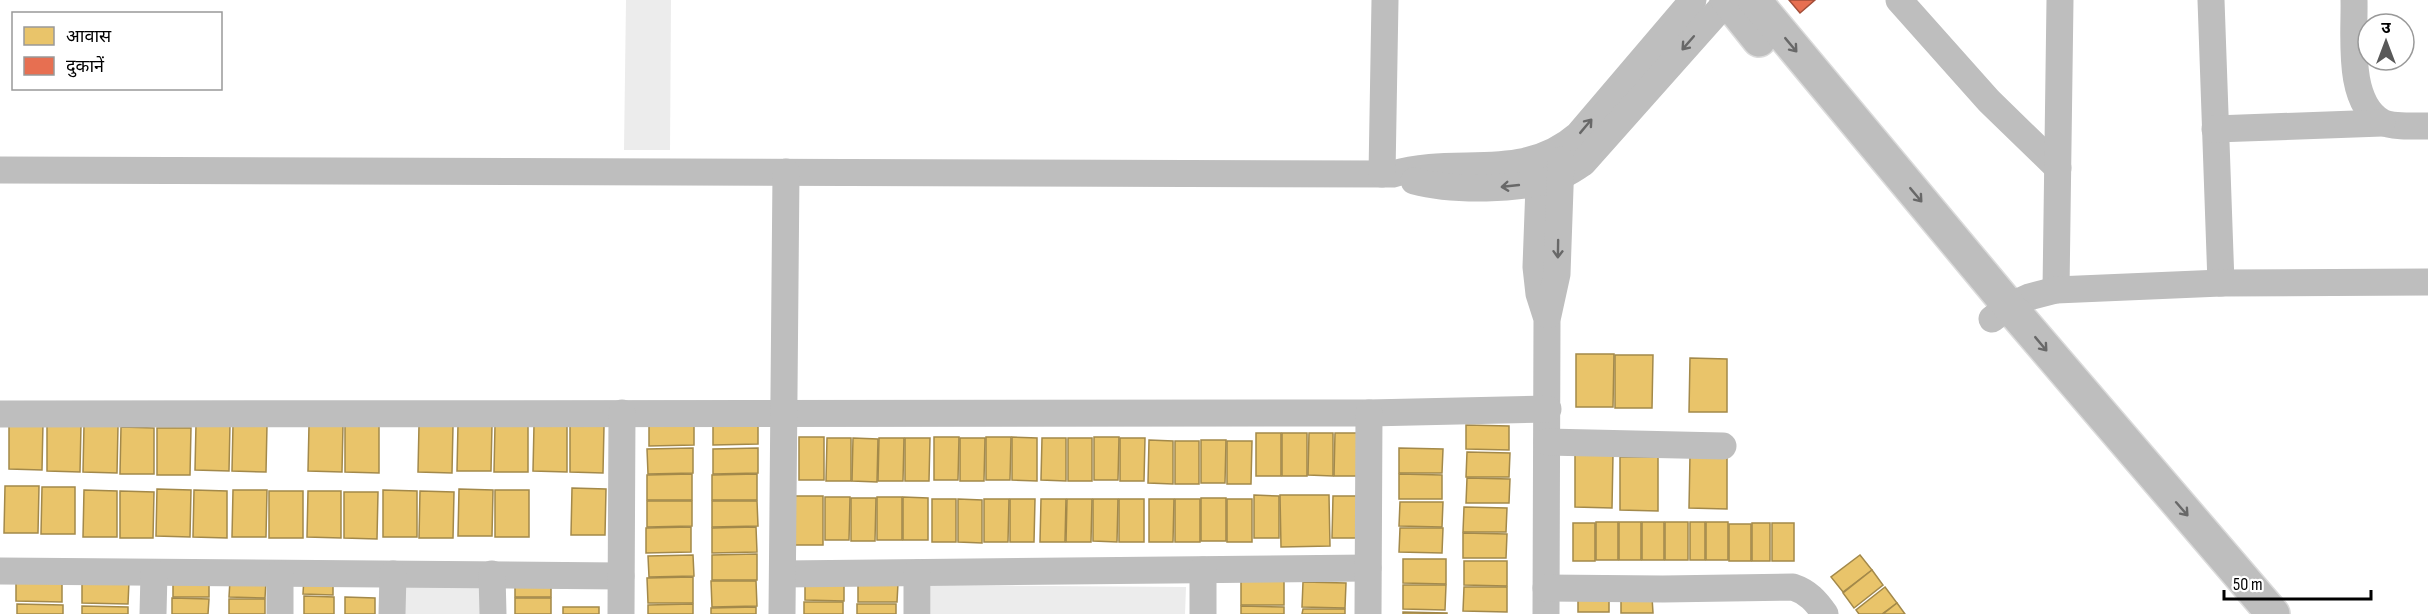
<svg xmlns="http://www.w3.org/2000/svg" width="2428" height="614" font-family="'Sofia Sans Condensed','Noto Sans Devanagari',sans-serif">
<style>
.green{fill:#ececec}
.homes{fill:#e9c46a;stroke:#a3894a;stroke-width:1.5}
.shops{fill:#e76f51;stroke:#a24e39;stroke-width:1.5}
.lines{fill:none;stroke-linecap:round;stroke-linejoin:round}
.major-casing{stroke:#dbdbdb;stroke-width:36}
.minor{stroke:#bebebe;stroke-width:27}
.major{stroke:#bebebe;stroke-width:33}
.oneway{stroke:#686868}
</style>
<rect width="100%" height="100%" fill="#fff"/>
<g class="green">
<polygon points="626,0 671,0 670,150 624,150"/>
<polygon points="399,584 481,584 481,614 400,614"/>
<polygon points="931,585 1186,587 1185,614 931,614"/>
</g>
<g class="homes">
<polygon points="1576,354 1614,354 1613,407 1576,407"/>
<polygon points="1615,355 1653,355 1652,408 1615,408"/>
<polygon points="1690,358 1727,359 1727,412 1689,412"/>
<polygon points="758,419 758,444 713,445 713,420"/>
<polygon points="649,420 694,420 694,445 649,446"/>
<polygon points="9,423 43,423 42,470 9,469"/>
<polygon points="196,424 230,424 229,471 195,470"/>
<polygon points="458,424 492,425 491,471 457,471"/>
<polygon points="47,425 81,425 80,472 47,471"/>
<polygon points="84,425 118,426 117,473 83,472"/>
<polygon points="233,425 267,425 266,472 232,471"/>
<polygon points="309,425 343,425 342,472 308,471"/>
<polygon points="419,425 453,426 452,473 418,472"/>
<polygon points="495,425 528,425 528,472 494,472"/>
<polygon points="534,425 567,425 567,472 533,471"/>
<polygon points="1466,425 1509,426 1509,450 1466,449"/>
<polygon points="345,426 379,426 379,473 345,472"/>
<polygon points="570,426 604,426 603,473 570,472"/>
<polygon points="121,427 154,428 154,474 120,474"/>
<polygon points="157,428 191,428 190,475 157,475"/>
<rect x="1256" y="433" width="25" height="43"/>
<rect x="1282" y="433" width="25" height="43"/>
<polygon points="1309,433 1333,433 1333,476 1308,475"/>
<polygon points="1335,433 1359,433 1359,476 1334,476"/>
<rect x="799" y="437" width="25" height="43"/>
<polygon points="934,437 959,437 958,480 934,480"/>
<polygon points="986,437 1011,437 1010,480 986,480"/>
<polygon points="1012,437 1037,438 1037,481 1012,480"/>
<polygon points="1094,437 1119,437 1118,480 1094,480"/>
<polygon points="827,438 851,438 851,481 826,481"/>
<polygon points="853,438 878,439 877,482 852,481"/>
<polygon points="879,438 904,438 903,481 878,481"/>
<polygon points="905,438 930,438 929,481 905,481"/>
<polygon points="960,438 985,438 984,481 960,481"/>
<polygon points="1042,438 1066,438 1066,481 1041,480"/>
<rect x="1068" y="438" width="24" height="43"/>
<polygon points="1120,438 1145,438 1144,481 1120,481"/>
<polygon points="1149,440 1173,441 1173,484 1148,483"/>
<polygon points="1201,440 1226,440 1225,483 1201,483"/>
<rect x="1175" y="441" width="24" height="43"/>
<polygon points="1227,441 1252,441 1251,484 1227,484"/>
<polygon points="693,448 693,473 648,474 647,449"/>
<polygon points="758,448 758,473 713,474 713,449"/>
<polygon points="1399,448 1443,449 1442,473 1399,473"/>
<polygon points="1467,452 1510,453 1509,477 1466,477"/>
<polygon points="1575,454 1613,454 1612,508 1575,507"/>
<polygon points="1690,455 1727,455 1727,509 1689,508"/>
<polygon points="1620,457 1658,457 1658,511 1620,510"/>
<polygon points="692,474 692,500 647,500 647,475"/>
<polygon points="757,474 757,500 712,500 712,475"/>
<polygon points="1399,474 1442,475 1442,499 1399,499"/>
<polygon points="1467,478 1510,479 1509,503 1466,503"/>
<polygon points="5,486 39,486 38,533 4,533"/>
<polygon points="42,487 75,487 75,534 41,534"/>
<polygon points="572,488 606,489 605,535 571,535"/>
<polygon points="157,489 191,490 190,537 156,536"/>
<polygon points="459,489 493,490 492,536 458,536"/>
<polygon points="84,490 117,491 117,537 83,537"/>
<polygon points="194,490 227,491 227,538 193,537"/>
<polygon points="233,490 267,490 266,537 232,537"/>
<polygon points="383,490 417,491 417,537 383,537"/>
<rect x="495" y="490" width="34" height="47"/>
<polygon points="120,491 154,492 153,538 120,538"/>
<rect x="269" y="491" width="34" height="47"/>
<polygon points="308,491 341,491 341,538 307,537"/>
<polygon points="420,491 454,492 453,538 419,538"/>
<polygon points="344,492 378,492 377,539 344,538"/>
<polygon points="1254,495 1279,496 1279,538 1254,538"/>
<polygon points="1280,495 1329,495 1330,546 1281,547"/>
<rect x="795" y="496" width="28" height="49"/>
<polygon points="1333,496 1357,496 1357,538 1332,538"/>
<polygon points="825,497 850,497 849,540 825,540"/>
<rect x="877" y="497" width="25" height="43"/>
<polygon points="903,497 928,498 928,540 903,540"/>
<polygon points="851,498 876,498 875,541 851,541"/>
<rect x="1201" y="498" width="25" height="43"/>
<rect x="932" y="499" width="24" height="43"/>
<polygon points="958,499 982,500 982,543 958,542"/>
<polygon points="984,499 1009,499 1008,542 984,542"/>
<polygon points="1010,499 1035,499 1034,542 1010,542"/>
<polygon points="1041,499 1066,499 1065,542 1040,542"/>
<polygon points="1067,499 1092,499 1091,542 1066,542"/>
<polygon points="1093,499 1118,499 1117,542 1093,541"/>
<rect x="1119" y="499" width="25" height="43"/>
<polygon points="1149,499 1174,499 1173,542 1149,542"/>
<rect x="1175" y="499" width="25" height="43"/>
<rect x="1227" y="499" width="25" height="43"/>
<polygon points="647,501 692,501 692,526 647,527"/>
<polygon points="712,501 757,501 758,526 712,527"/>
<polygon points="1400,502 1443,502 1442,527 1399,526"/>
<polygon points="1464,507 1507,508 1506,532 1463,532"/>
<rect x="1596" y="522" width="22" height="38"/>
<rect x="1619" y="522" width="22" height="38"/>
<rect x="1642" y="522" width="22" height="38"/>
<rect x="1665" y="522" width="23" height="38"/>
<rect x="1690" y="522" width="15" height="38"/>
<rect x="1706" y="522" width="22" height="38"/>
<rect x="1573" y="523" width="22" height="38"/>
<rect x="1752" y="523" width="18" height="38"/>
<rect x="1772" y="523" width="22" height="38"/>
<rect x="1729" y="524" width="22" height="37"/>
<polygon points="691,527 691,552 646,553 646,528"/>
<polygon points="756,527 757,552 712,553 712,528"/>
<polygon points="1400,528 1443,528 1442,553 1399,552"/>
<polygon points="1463,533 1507,534 1506,558 1463,558"/>
<polygon points="757,554 757,580 712,580 712,555"/>
<polygon points="693,555 694,576 649,577 648,556"/>
<polygon points="1860,555 1872,570 1843,592 1831,577"/>
<polygon points="1403,559 1446,559 1446,584 1403,583"/>
<polygon points="1464,561 1507,561 1507,586 1464,585"/>
<polygon points="1872,570 1883,585 1854,608 1843,593"/>
<polygon points="304,577 333,577 333,595 303,594"/>
<polygon points="693,577 693,603 648,603 647,578"/>
<polygon points="16,578 62,578 62,602 16,601"/>
<rect x="515" y="578" width="36" height="19"/>
<polygon points="82,580 129,581 128,604 82,603"/>
<rect x="173" y="580" width="36" height="17"/>
<polygon points="230,580 266,581 265,598 229,597"/>
<polygon points="1241,580 1284,581 1284,605 1241,605"/>
<polygon points="711,581 756,581 757,606 712,607"/>
<polygon points="805,581 844,581 844,601 805,600"/>
<polygon points="858,582 898,583 897,602 858,602"/>
<polygon points="1303,582 1346,583 1345,608 1302,607"/>
<polygon points="1403,585 1446,585 1445,610 1403,609"/>
<polygon points="1464,587 1507,587 1507,612 1463,611"/>
<polygon points="1885,587 1897,603 1882,614 1859,614 1856,610"/>
<polygon points="304,596 334,597 334,614 304,614"/>
<rect x="1578" y="596" width="31" height="16"/>
<polygon points="345,597 375,598 375,614 345,614"/>
<polygon points="1621,597 1652,597 1653,613 1621,613"/>
<polygon points="172,598 209,599 208,614 172,614"/>
<rect x="515" y="598" width="36" height="16"/>
<rect x="229" y="599" width="36" height="15"/>
<rect x="804" y="602" width="39" height="12"/>
<polygon points="1897,603 1905,614 1883,614"/>
<polygon points="17,604 63,605 63,614 17,614"/>
<polygon points="693,604 693,614 648,614 648,605"/>
<rect x="857" y="604" width="39" height="10"/>
<polygon points="82,606 128,607 128,614 82,614"/>
<polygon points="1241,606 1284,607 1284,614 1241,614"/>
<rect x="563" y="607" width="36" height="7"/>
<polygon points="756,607 756,614 711,614 711,608"/>
<polygon points="1303,609 1345,609 1345,614 1302,614"/>
<polygon points="1403,612 1447,613 1447,614 1403,614"/>
</g>
<polygon class="shops" points="1789,0 1815,0 1800,13"/>
<g class="lines">
<g class="major-casing">
<g id="major">
<polyline points="1727,0 1759,40"/>
<polyline points="1754,0 2009,306 2273,614"/>
</g>
</g>
<g class="minor">
<polyline points="1899,0 1989,101 2058,168"/>
<polyline points="2211,0 2221,283"/>
<path d="M2354,0C2355,35 2346,102 2382,122C2391,127 2417,126 2428,126"/>
<polyline points="2215,129 2382,123"/>
<polyline points="1540,158 1536,267 1539,294 1547,319 1546,614"/>
<path d="M0,170L1393,174C1457,155 1523,183 1578,135L1693,0"/>
<polyline points="1382,174 1385,0"/>
<path d="M1414,181C1451,191 1522,191 1558,177C1567,174 1575,168 1583,163L1728,0"/>
<polyline points="2056,290 2060,0"/>
<polyline points="1548,315 1557,274 1561,160"/>
<polyline points="1992,319 2009,306 2029,297 2056,290 2221,283 2428,282"/>
<polyline points="0,414 1369,413 1548,409"/>
<polyline points="1547,442 1723,446"/>
<polyline points="0,571 621,576"/>
<polyline points="280,574 280,614"/>
<polyline points="492,574 493,614"/>
<polyline points="783,574 1368,568"/>
<path d="M1546,588L1663,589L1793,587C1808,592 1816,601 1825,614"/>
<polyline points="153,614 154,573"/>
<polyline points="392,614 393,574"/>
<polyline points="621,614 622,413"/>
<polyline points="782,614 786,172"/>
<polyline points="917,614 917,573"/>
<polyline points="1203,614 1203,570"/>
<polyline points="1368,614 1369,413"/>
</g>
<use href="#major" class="major"/>
</g>
<defs><path id="oneway-shaft" d="M-6 0H5M1.5-3L5.5 0L1.5 3" fill="none" stroke-width="1.6" stroke-linecap="round" stroke-linejoin="round" transform="scale(1.5)"/></defs>
<g class="oneway">
<use href="#oneway-shaft" transform="translate(1688 43) rotate(131)"/>
<use href="#oneway-shaft" transform="translate(1791 45) rotate(50)"/>
<use href="#oneway-shaft" transform="translate(1586 126) rotate(-50)"/>
<use href="#oneway-shaft" transform="translate(1510 186) rotate(174)"/>
<use href="#oneway-shaft" transform="translate(1916 195) rotate(50)"/>
<use href="#oneway-shaft" transform="translate(1558 249) rotate(91)"/>
<use href="#oneway-shaft" transform="translate(2041 344) rotate(50)"/>
<use href="#oneway-shaft" transform="translate(2182 509) rotate(49)"/>
</g>
<rect x="12" y="12" width="210" height="78" fill="#ffffff" stroke="#999999" stroke-width="1.5"/>
<rect x="24" y="27" width="30" height="18" fill="#e9c46a" stroke="#999999" stroke-width="1.5"/>
<text x="66" y="42" font-size="18" fill="#000000">आवास</text>
<rect x="24" y="57" width="30" height="18" fill="#e76f51" stroke="#999999" stroke-width="1.5"/>
<text x="66" y="72" font-size="18" fill="#000000">दुकानें</text>
<g transform="translate(2386 42)"><circle r="28" fill="#ffffff" stroke="#999999" stroke-width="1.5"/>
<path d="M0-4.5L10 22L0 15L-10 22Z" fill="#595959"/>
<text y="-9" font-size="16" font-weight="bold" text-anchor="middle" fill="#000000">उ</text>
</g>
<path d="M2224 590v9h147v-9" fill="none" stroke="#000000" stroke-width="3"/>
<text x="2233" y="590" font-size="18" fill="#000000" stroke="#ffffff" stroke-width="4.5" paint-order="stroke">50 m</text>
</svg>
